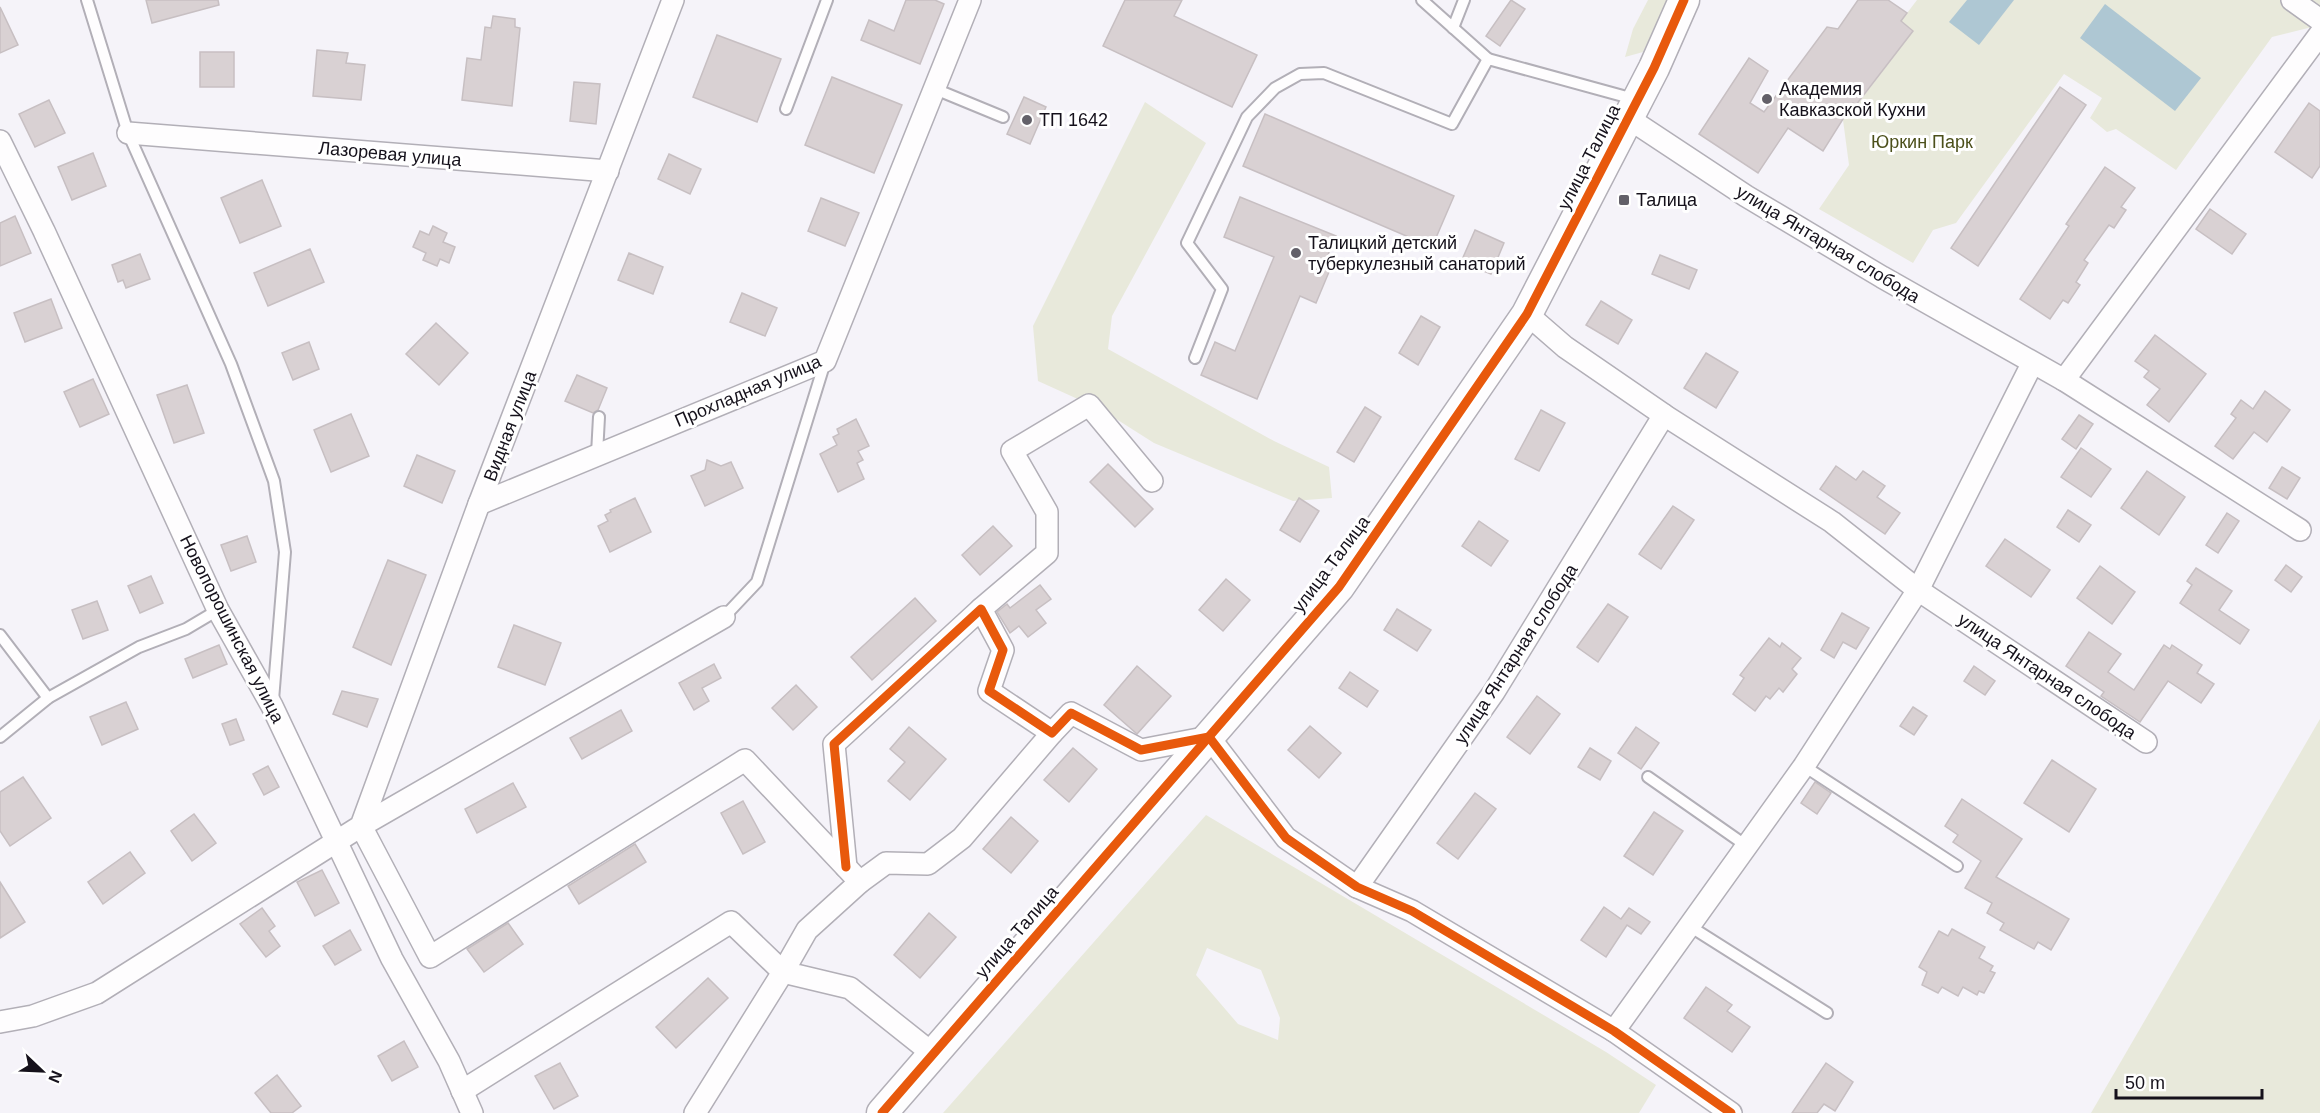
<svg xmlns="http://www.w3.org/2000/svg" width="2320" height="1113" font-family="Helvetica,sans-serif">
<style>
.green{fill:#e8e9db;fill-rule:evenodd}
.water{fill:#aec7d3}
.building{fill:#d9d1d3;stroke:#c7bfc2;stroke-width:1.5}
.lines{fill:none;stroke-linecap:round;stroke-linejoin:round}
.lane-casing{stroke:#b2afb7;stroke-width:14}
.street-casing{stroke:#b2afb7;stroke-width:24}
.secondary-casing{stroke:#b2afb7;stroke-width:33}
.lane{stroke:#fefdfe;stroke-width:10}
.street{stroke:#fefdfe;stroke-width:21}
.secondary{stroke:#fefdfe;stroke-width:30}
.cycleway-casing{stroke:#fff;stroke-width:13}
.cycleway{stroke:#e8590c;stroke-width:9}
.poi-dot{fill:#636069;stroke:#fff;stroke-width:2}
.labels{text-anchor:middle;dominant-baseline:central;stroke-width:6;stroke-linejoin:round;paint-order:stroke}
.poi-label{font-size:18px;fill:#15111b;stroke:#fff;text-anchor:start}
.park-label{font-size:18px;fill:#4c501b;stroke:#fff}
.street-label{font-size:18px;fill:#15111b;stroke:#fff}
</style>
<rect width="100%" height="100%" fill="#f5f3f9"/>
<g class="green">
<polygon points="1648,0 1669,0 1643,52 1625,57 1633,29"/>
<polygon points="1917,0 2320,0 2320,25 2272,37 2176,170 2116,129 2107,132 2090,118 2102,98 2064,74 1956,223 1933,230 1913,263 1819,209 1849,165 1843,120 1837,116 1848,99 1857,105 1913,31 1901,21"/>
<polygon points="1145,102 1206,143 1112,316 1108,349 1274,441 1329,467 1332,498 1293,501 1154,443 1102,410 1038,381 1033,326"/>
<polygon points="2320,719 2320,1113 2091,1113"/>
<path d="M1206,815L1606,1052L1656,1085L1639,1113H943ZM1207,948L1261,970L1280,1018L1278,1040L1238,1024L1196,975Z"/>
</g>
<g class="water">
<polygon points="1967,0 2014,0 1979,45 1949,22"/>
<polygon points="2105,4 2201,78 2175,111 2080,38"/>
</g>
<g class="building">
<polygon points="146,0 218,0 219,5 152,23"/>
<polygon points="906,0 935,0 944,4 920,64 861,40 869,20 894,31"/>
<polygon points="1125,0 1182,0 1174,16 1257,55 1232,107 1103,46"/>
<polygon points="1511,0 1525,9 1500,46 1486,36"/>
<polygon points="1858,0 1888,0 1907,13 1901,21 1913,31 1856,105 1853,103 1823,151 1788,128 1758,173 1699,134 1749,58 1768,71 1750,103 1764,112 1827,27 1838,29"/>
<polygon points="0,7 18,45 0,53"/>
<polygon points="493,16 515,19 515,27 520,28 512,106 462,100 467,58 481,60 485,27 491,28"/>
<polygon points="717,35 781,59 757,122 693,97"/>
<polygon points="317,50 348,53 346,63 365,65 361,100 313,96"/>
<rect x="200" y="52" width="34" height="35"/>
<polygon points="832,77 902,105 874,173 805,145"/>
<polygon points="574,82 600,84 596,124 570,121"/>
<polygon points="2060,87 2086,105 1978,266 1951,248"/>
<polygon points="1024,97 1046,107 1030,144 1007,134"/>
<polygon points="49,100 65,133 35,147 19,114"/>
<polygon points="2309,103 2320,111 2320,166 2312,178 2275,152"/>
<polygon points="1265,114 1454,196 1432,247 1243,166"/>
<polygon points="93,153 106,186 72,200 58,167"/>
<polygon points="669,154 701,169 690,194 658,179"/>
<polygon points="2105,167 2135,188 2121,207 2126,210 2114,228 2109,225 2084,260 2088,263 2076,282 2080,285 2068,303 2063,300 2050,319 2020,299 2069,226 2066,224"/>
<polygon points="262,180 281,226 240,243 221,198"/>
<polygon points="1240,197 1336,236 1327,257 1334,260 1316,303 1300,296 1257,399 1201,375 1215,342 1235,351 1274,257 1224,237"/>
<polygon points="821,198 859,213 845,246 808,231"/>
<polygon points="2210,209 2246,234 2232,254 2196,229"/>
<polygon points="15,216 31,253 0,266 0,223"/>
<polygon points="433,226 447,233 443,242 455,247 449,263 440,259 437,266 423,260 426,253 413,247 420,231 429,235"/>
<polygon points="1475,230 1504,243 1491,274 1461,262"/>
<polygon points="310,249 324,282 268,306 254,273"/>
<polygon points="629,253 663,267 653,294 618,280"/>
<polygon points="140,254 150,279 126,288 123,280 118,282 112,265"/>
<polygon points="1660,255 1697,270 1689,289 1652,274"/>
<polygon points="742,293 777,308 765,336 730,322"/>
<polygon points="51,299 62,328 25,342 14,313"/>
<polygon points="1601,301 1632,320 1618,344 1586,325"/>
<polygon points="1421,316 1440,327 1418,365 1399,353"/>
<polygon points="436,323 468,353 439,385 406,354"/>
<polygon points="2155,335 2206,374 2169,422 2147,405 2160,389 2144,377 2149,371 2135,361"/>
<polygon points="309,342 319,369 293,380 282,353"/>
<polygon points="1706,353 1738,372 1716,408 1684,388"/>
<polygon points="577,375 607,388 598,410 593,413 565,401"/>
<polygon points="93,379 109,414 80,427 64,392"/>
<polygon points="187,385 204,433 174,443 157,395"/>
<polygon points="2265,391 2290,410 2267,442 2254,432 2233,459 2215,446 2236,418 2231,414 2241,400 2253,409"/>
<polygon points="1365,407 1381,417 1354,462 1337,452"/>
<polygon points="1541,410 1565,423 1539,471 1515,459"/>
<polygon points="351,414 369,456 331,472 314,430"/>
<polygon points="2079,415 2093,424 2076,449 2062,439"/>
<polygon points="856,419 869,446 858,451 863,460 857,463 864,479 838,492 820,454 837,445 833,437 839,434 837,429"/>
<polygon points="2081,448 2111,469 2091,497 2061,477"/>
<polygon points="417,455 455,471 442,503 404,486"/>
<polygon points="707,460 721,466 731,462 743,488 705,506 691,476 705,470"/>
<polygon points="1108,464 1153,509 1135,527 1090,482"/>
<polygon points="1836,466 1856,480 1863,471 1885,486 1877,497 1900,513 1885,534 1820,489"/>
<polygon points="2282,467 2300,478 2287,499 2269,488"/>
<polygon points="2147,471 2185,497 2159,535 2121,508"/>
<polygon points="635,498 651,532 610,552 598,526 608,521 605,515 611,512 610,510"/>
<polygon points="1299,498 1319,511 1300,542 1280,530"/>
<polygon points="1673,506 1694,520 1661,569 1639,554"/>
<polygon points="2068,510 2091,525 2079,542 2057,527"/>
<polygon points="2227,513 2239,521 2218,553 2206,545"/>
<polygon points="1479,521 1508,541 1491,566 1462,546"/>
<polygon points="993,526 1012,546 980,575 962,555"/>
<polygon points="247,536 256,562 231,571 221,545"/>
<polygon points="2005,539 2050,570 2031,597 1986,566"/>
<polygon points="388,560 426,575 391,665 353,647"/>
<polygon points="2286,565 2302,577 2291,592 2275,580"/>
<polygon points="2100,566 2135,592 2112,624 2077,598"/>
<polygon points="2196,568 2232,591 2219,610 2249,630 2240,644 2180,603 2192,585 2187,581"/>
<polygon points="151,576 163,603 140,613 128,586"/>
<polygon points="1226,579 1250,600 1223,631 1199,610"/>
<polygon points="1040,585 1051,599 1036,610 1046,623 1028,637 1019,626 1010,633 997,612 1007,604 1010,608"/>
<polygon points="915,598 936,621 872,680 851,657"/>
<polygon points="97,601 108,630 83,639 72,610"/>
<polygon points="1608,604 1628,617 1598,662 1577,647"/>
<polygon points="1397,609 1431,630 1417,651 1384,630"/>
<polygon points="1842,613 1869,628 1856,649 1843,642 1834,658 1821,650"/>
<polygon points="514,625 561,643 545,685 498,667"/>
<polygon points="2089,632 2121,654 2108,672 2134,690 2164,645 2170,649 2172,645 2202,665 2197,673 2214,684 2201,703 2168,681 2140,722 2101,696 2104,692 2066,666"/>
<polygon points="1769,638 1780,647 1782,643 1801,658 1792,669 1797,674 1783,692 1779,688 1770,699 1766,696 1755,711 1733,694 1744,678 1740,675"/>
<polygon points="219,645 227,664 193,678 185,659"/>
<polygon points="714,664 721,678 702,688 709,701 694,710 679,683"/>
<polygon points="1137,666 1171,696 1137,734 1104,705"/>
<polygon points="1974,666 1995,681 1985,695 1964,681"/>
<polygon points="1350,672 1378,691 1367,707 1339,688"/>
<polygon points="796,685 817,707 793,730 772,708"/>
<polygon points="342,691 378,699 367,727 333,714"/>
<polygon points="1537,696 1560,714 1530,754 1507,737"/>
<polygon points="126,702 138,729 102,745 90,717"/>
<polygon points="1913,707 1927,716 1914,735 1900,726"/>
<polygon points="621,710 632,731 582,759 570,738"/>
<polygon points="236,719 244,740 230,745 222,724"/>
<polygon points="1310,726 1341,753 1319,778 1288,750"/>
<polygon points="909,727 946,759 910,800 888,781 905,762 890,749"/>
<polygon points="1636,727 1659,743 1641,769 1618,753"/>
<polygon points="1073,748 1097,769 1069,802 1044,780"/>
<polygon points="1590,748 1611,761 1600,780 1578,767"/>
<polygon points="2052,760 2096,789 2069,832 2024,803"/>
<polygon points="268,766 279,787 264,795 253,774"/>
<polygon points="23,777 51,818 10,846 0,831 0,792"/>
<polygon points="1815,782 1831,793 1817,814 1801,803"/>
<polygon points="513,783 526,807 477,833 465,809"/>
<polygon points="1475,793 1496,809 1458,859 1437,843"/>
<polygon points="1962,799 2022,839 1996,877 2069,919 2051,950 2038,942 2034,949 2000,930 2004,923 1987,913 1992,903 1965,888 1981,861 1953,842 1958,835 1945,826"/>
<polygon points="743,801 765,842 743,854 721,813"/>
<polygon points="1654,812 1683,831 1653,875 1624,856"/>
<polygon points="194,814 216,843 192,861 171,831"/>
<polygon points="1011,817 1038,841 1011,873 983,849"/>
<polygon points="635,844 646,862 579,904 568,886"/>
<polygon points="130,852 145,873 103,904 88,882"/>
<polygon points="322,870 339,903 315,916 297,882"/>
<polygon points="0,882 25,922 0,938"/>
<polygon points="1604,907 1621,919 1629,908 1650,922 1641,934 1627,925 1606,957 1581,940"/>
<polygon points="262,908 275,926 269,931 280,946 266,957 240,924"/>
<polygon points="929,913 956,937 920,978 894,955"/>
<polygon points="508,923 523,944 484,972 467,949"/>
<polygon points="1952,929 1985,947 1979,958 1993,966 1990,971 1995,973 1984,993 1979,991 1977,995 1963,987 1958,996 1942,987 1938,993 1922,985 1927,972 1919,967 1939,931 1948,936"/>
<polygon points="350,930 361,950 335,965 323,946"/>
<polygon points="708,978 728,998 676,1048 656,1027"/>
<polygon points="1706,987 1732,1005 1727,1011 1750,1027 1732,1052 1684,1018"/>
<polygon points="404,1041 418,1067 392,1081 378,1056"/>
<polygon points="560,1063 578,1096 554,1109 535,1076"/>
<polygon points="1826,1063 1853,1082 1835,1111 1824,1104 1817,1113 1792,1113"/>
<polygon points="277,1075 301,1106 292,1113 271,1113 255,1093"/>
</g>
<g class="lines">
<g class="lane-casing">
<g id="lane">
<polyline points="87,0 128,133 231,364 274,481 285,552 273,700"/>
<polyline points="1422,0 1488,59"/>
<polyline points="1453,28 1464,0"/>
<polyline points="935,89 1003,117"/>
<polyline points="786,109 827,0"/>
<polyline points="1195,358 1222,289 1187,243 1247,117 1275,88 1300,74 1324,73 1452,124 1488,59 1634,99"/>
<polyline points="597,454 599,417"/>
<polyline points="724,617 757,582 825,362"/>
<polyline points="0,635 48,698"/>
<polyline points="0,737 48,698 139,647 186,629 218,610"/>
<polyline points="1804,766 1957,866"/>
<polyline points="1648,777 1748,847"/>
<polyline points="1691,927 1827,1013"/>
</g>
</g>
<g class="street-casing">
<g id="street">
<polyline points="2292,0 2320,20"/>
<polyline points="1628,118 1746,196 1882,277 2064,380 2300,530"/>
<polyline points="128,133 608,171"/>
<polyline points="0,141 44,231 218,610 272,706 392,959 449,1061 472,1113"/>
<polyline points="1527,314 1565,347 1664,415 1832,522 1918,590 2146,742"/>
<polyline points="2064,380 2320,34"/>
<polyline points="479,504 825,361 970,0"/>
<polyline points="981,609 1047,553 1047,512 1012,451 1089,405 1152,481"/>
<polyline points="724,617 361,826 430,957 745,760 860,882"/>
<polyline points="846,867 834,744 981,609 1003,650 989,691 1052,733 1071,713 1141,750 1209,737 1286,838 1357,887 1412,911 1614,1031 1731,1113"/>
<polyline points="1357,887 1494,692 1664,415"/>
<polyline points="0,1022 33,1016 97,993 361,826 479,504 673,0"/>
<polyline points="1614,1031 1804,766 1918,590 2032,364"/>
<polyline points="933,1054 850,988 783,972 807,930 860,882 886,863 928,864 962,838 1052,733"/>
<polyline points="462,1091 731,922 783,972 695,1113"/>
</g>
</g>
<g class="secondary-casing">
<polyline id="secondary" points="882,1113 1339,587 1527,314 1654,68 1684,0"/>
</g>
<use href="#lane" class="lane"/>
<use href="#street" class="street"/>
<use href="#secondary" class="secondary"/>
<g class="cycleway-casing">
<g id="cycleway">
<polyline points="846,867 834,744 981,609 1003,650 989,691 1052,733 1071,713 1141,750 1209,737 1286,838 1357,887 1412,911 1614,1031 1731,1113"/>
<polyline points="882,1113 1339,587 1527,314 1654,68 1684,0"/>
</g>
</g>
<use href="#cycleway" class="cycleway"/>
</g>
<g class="poi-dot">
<circle cx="1767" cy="99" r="6"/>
<circle cx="1027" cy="120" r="6"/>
<rect x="1618" y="194" width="12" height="12" rx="3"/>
<circle cx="1296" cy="253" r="6"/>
</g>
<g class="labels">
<g class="poi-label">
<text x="1779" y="89">Академия<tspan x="1779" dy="21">Кавказской Кухни</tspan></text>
<text x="1039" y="120">ТП 1642</text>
<text x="1636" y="200">Талица</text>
<text x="1308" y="243">Талицкий детский<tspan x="1308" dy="21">туберкулезный санаторий</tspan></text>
</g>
<g class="park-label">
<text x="1922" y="142">Юркин Парк</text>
</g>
<g class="street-label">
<text transform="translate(390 154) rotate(5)">Лазоревая улица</text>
<text transform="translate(1589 157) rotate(-63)">улица Талица</text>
<text transform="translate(1828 244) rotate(31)">улица Янтарная слобода</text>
<text transform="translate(748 391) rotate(-23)">Прохладная улица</text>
<text transform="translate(510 426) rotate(-69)">Видная улица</text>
<text transform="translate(1331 564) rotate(-53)">улица Талица</text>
<text transform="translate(232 629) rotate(63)">Новопорошинская улица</text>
<text transform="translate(1516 654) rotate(-57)">улица Янтарная слобода</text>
<text transform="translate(2047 676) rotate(34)">улица Янтарная слобода</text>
<text transform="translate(1017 932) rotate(-49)">улица Талица</text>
</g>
</g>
<g transform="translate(42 1071) rotate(113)" stroke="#ffffff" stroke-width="4.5" paint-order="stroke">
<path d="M0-4.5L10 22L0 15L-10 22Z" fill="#15111b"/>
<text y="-9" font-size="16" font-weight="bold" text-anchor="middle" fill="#15111b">N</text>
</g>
<path d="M2116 1089v9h146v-9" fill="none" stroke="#15111b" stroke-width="3"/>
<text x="2125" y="1089" font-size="18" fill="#15111b" stroke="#ffffff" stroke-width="4.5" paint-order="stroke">50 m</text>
</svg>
